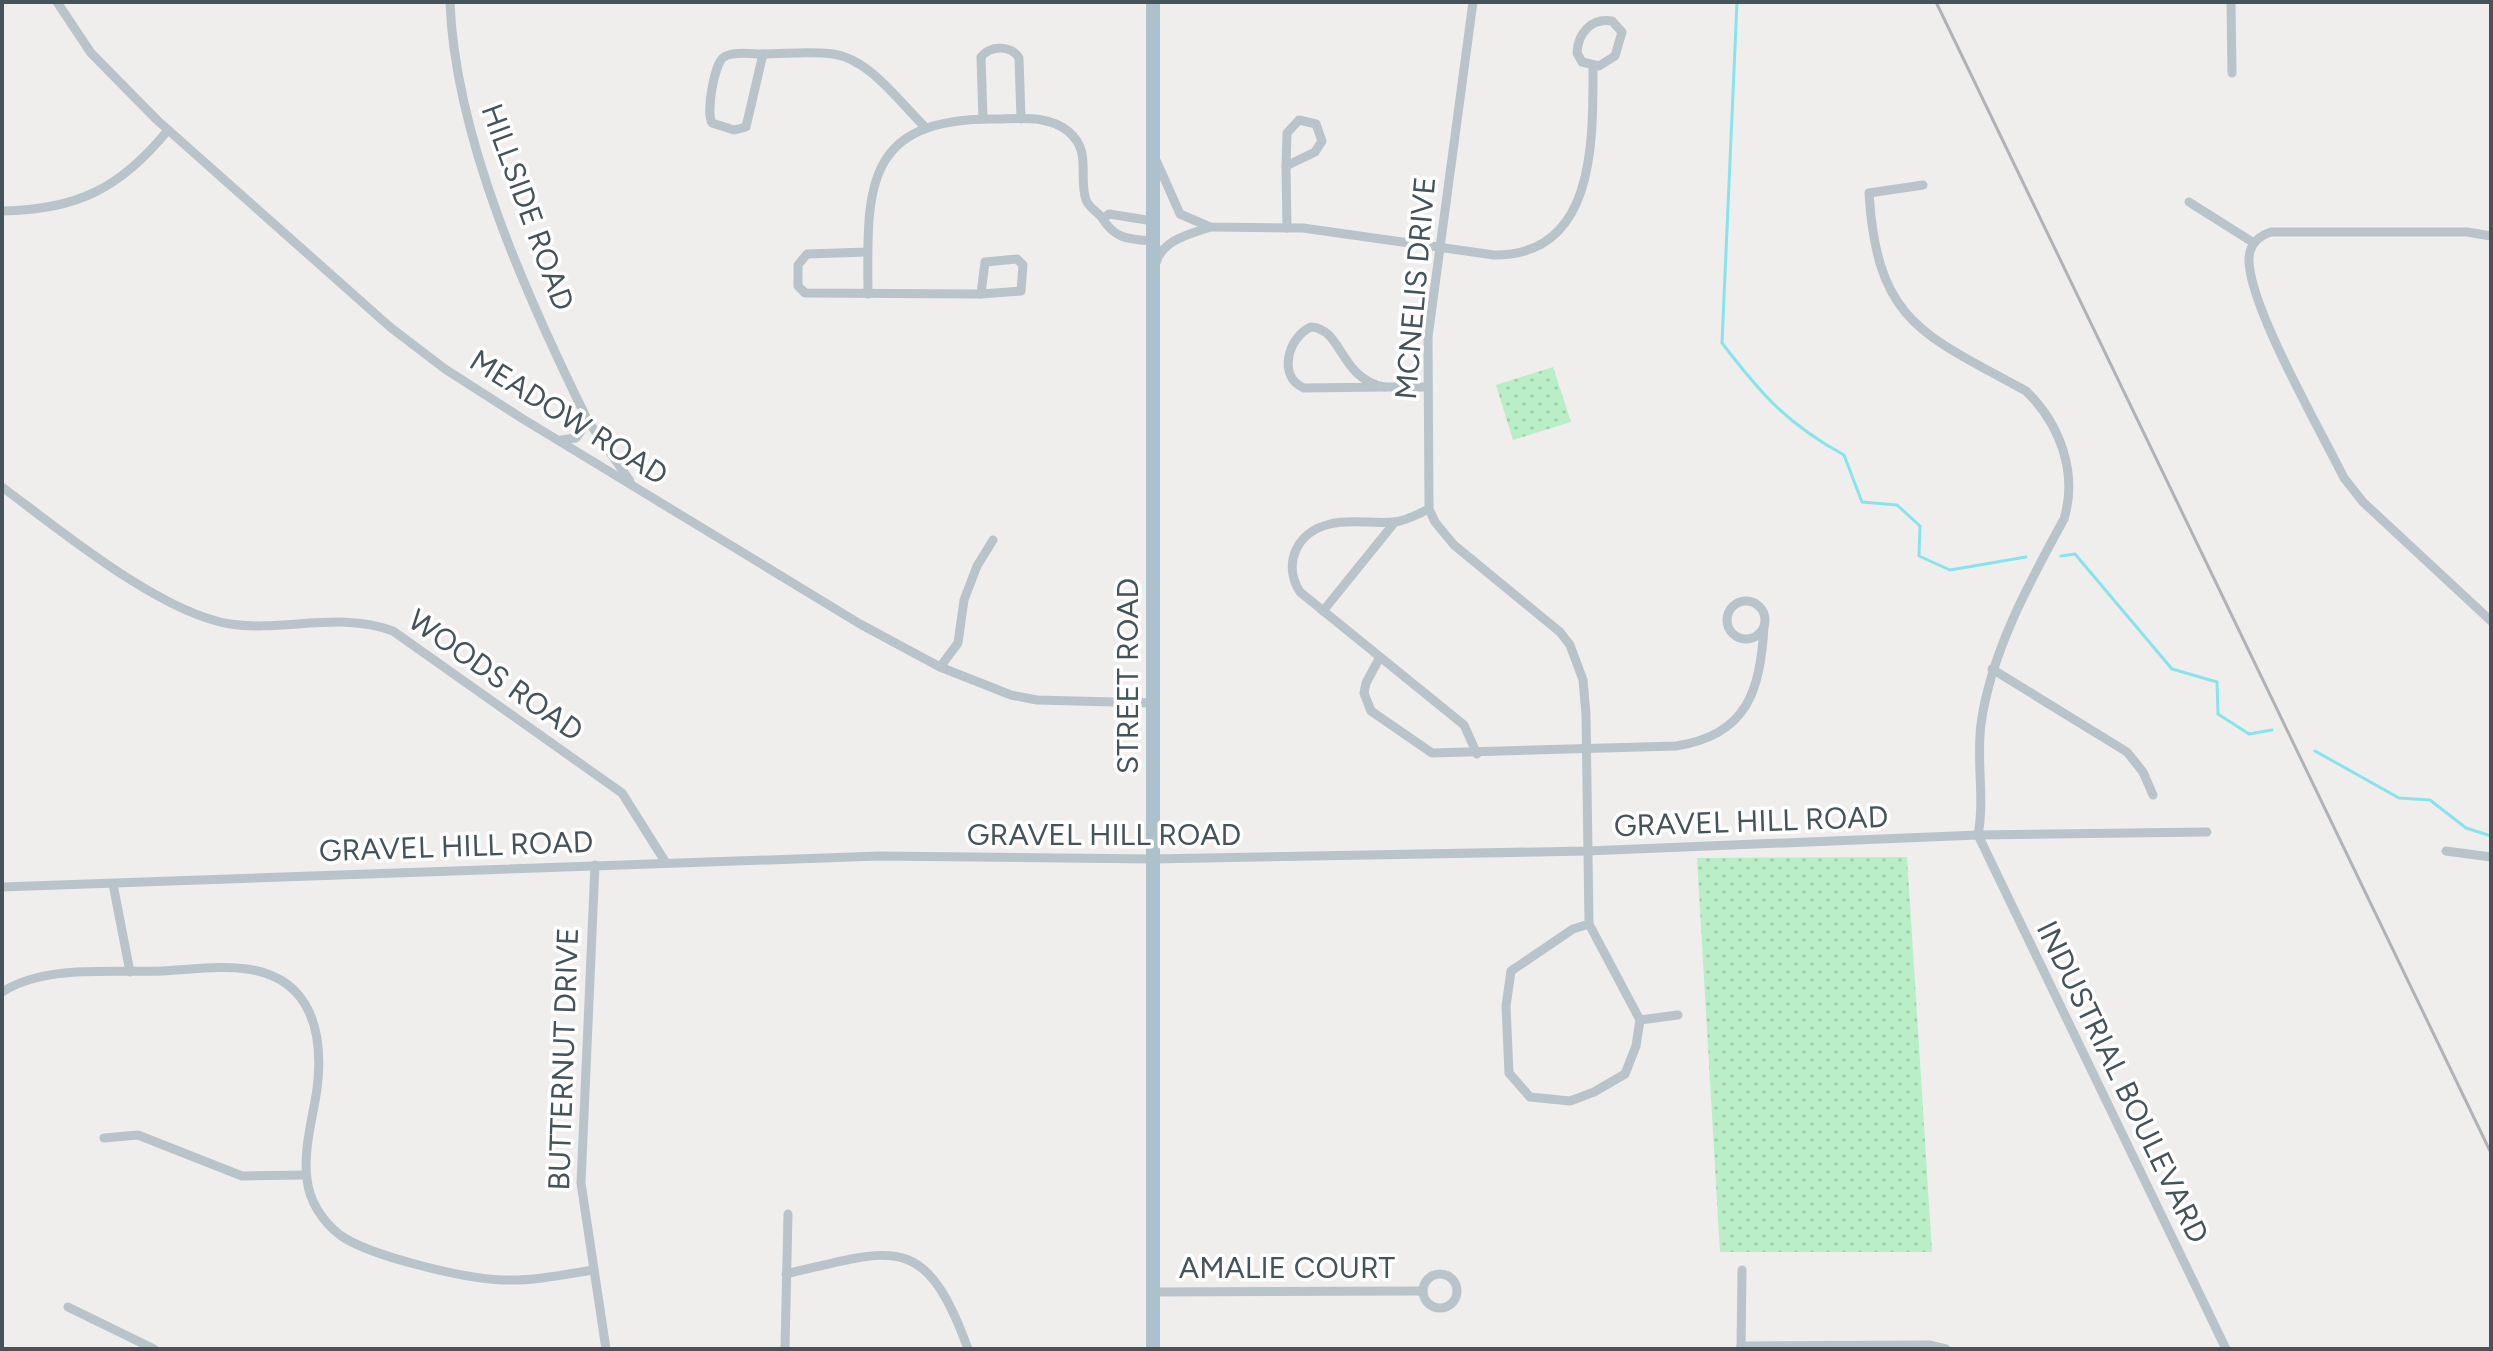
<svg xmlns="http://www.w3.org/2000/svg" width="2493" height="1351" font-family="Figtree,sans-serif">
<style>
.park{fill:url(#park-dots)}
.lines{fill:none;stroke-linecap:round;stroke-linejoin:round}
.stream{stroke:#87e4ec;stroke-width:3}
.minor{stroke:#b8c4ca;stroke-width:9}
.primary{stroke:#acc1cc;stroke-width:14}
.rail{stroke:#afb3b7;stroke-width:3}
.labels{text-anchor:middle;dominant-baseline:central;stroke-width:7;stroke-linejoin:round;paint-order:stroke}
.street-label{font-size:30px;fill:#45535a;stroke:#fff}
</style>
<defs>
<pattern id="park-dots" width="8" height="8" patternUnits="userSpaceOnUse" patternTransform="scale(2)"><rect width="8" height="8" fill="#baeec7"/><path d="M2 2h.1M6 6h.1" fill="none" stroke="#a1cead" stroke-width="1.8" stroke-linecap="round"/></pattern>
</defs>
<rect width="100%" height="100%" fill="#f0eded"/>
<g class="park">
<polygon points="1553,367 1571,422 1513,440 1496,385"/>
<polygon points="1907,857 1932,1252 1720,1252 1697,858"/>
</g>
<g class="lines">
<g class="stream">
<path d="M1737,2L1722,343C1761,394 1787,424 1844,455L1862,502L1897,505L1920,526L1919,556L1950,570L2026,557"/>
<polyline points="2061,556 2075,554 2172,669 2217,682 2218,714 2249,734 2272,730"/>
<polyline points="2315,751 2399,798 2430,800 2466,828 2491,836"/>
</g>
<g class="minor">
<polyline points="57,2 91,53 157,120 390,327 445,369 523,419 860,624 940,667 1011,695 1037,700 1153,703"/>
<path d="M450,2C455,139 528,299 588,421"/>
<polyline points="1473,2 1428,337 1429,509 1435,522 1454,545 1560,632 1570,645 1583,680 1586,714 1589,924 1640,1020 1636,1046 1625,1074 1594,1092 1570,1101 1530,1097 1509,1073 1506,1006 1511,971 1573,929 1589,924"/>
<polyline points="2231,2 2232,73"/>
<path d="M1612,21L1622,32L1615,56L1599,66L1582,62L1577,53C1578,33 1591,18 1612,21Z"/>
<path d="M763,54L746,127L734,130L712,123C706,113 714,63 724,57C733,51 752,54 763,54Z"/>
<path d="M763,54C785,54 810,51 833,54C870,59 900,103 926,128"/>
<path d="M983,119L981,57C991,45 1011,45 1019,58L1021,119"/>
<polygon points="1299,120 1316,124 1322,141 1315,152 1286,166 1287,133"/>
<path d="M1157,162L1180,214L1210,227L1303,228L1494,255C1596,256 1593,141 1593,66"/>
<polyline points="1286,166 1287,228"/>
<path d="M1923,185L1869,193C1877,322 1922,334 2026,391C2060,424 2078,473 2064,519C2029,583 1991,652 1981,724C1976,761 1985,798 1978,835L2226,1349"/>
<polyline points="2189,202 2254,243"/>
<path d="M2,211C77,210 121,188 168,130"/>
<polyline points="1103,219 1109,214 1153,221"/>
<path d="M2491,236L2467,232H2271C2259,236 2250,243 2249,258C2247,303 2321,431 2344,478L2363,502L2491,621"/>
<polyline points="867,252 807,254 798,265 798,286 805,293 981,294"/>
<polygon points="1017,259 1023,265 1021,291 981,294 985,262"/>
<path d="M1156,263C1162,240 1190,234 1210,227"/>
<path d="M868,294C867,190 863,119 992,119C1018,119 1048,114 1069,132C1092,152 1078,175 1086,200C1090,209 1097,211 1102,218C1115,239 1128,239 1153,241"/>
<path d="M1311,327C1343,329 1339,378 1384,387L1304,388C1277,377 1288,337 1311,327Z"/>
<polyline points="1384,387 1427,387"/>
<polyline points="561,440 576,438 588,421 630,481"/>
<path d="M2,487C60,530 160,613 230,624C284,632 340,611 393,631L622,793L666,863"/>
<path d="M1429,509C1418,514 1406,521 1394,522C1373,524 1350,519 1330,524C1297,532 1282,563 1300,592L1464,725L1477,754"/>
<circle cx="1746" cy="620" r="19"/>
<polyline points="1323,611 1395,522"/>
<path d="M1380,657L1366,683L1364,693L1371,711L1432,753L1676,746C1748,735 1760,690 1764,627"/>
<polyline points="940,667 958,643 964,600 977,566 993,540"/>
<polyline points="1992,669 2127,752 2143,772 2153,795"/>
<polyline points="2446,851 2491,857"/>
<polyline points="595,865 581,1183 606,1349"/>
<polyline points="113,884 130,972"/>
<polyline points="2,887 879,856 1153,859 1587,851 1978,835 2207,832"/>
<path d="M2,992C46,964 112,973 162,971C190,970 220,965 247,969C312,978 324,1034 317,1089C313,1117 303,1150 307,1179C309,1201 323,1222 340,1235C369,1256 466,1279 503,1280C533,1281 563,1275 593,1270"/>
<polyline points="1640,1020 1678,1015"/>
<polyline points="104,1138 138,1135 242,1176 306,1175"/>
<path d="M786,1274C893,1249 925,1230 968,1349"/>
<circle cx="1440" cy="1291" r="17"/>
<polyline points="1153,1292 1422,1291"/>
<polyline points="68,1307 154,1349"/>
<polyline points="1741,1346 1929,1345 1946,1349"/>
<polyline points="785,1349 788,1214"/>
<polyline points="1741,1349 1742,1270"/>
</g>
<polyline class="primary" points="1153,2 1153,1349"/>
<polyline class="rail" points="1936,2 2491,1153"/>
</g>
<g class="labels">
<g class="street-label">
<text transform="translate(528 207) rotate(70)">HILLSIDE ROAD</text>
<text transform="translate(1415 288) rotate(-85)">MCNELIS DRIVE</text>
<text transform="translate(569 417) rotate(32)">MEADOW ROAD</text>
<text transform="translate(496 675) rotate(35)">WOODS ROAD</text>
<text transform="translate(1127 676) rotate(-90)">STREET ROAD</text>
<text transform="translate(1751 821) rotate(-2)">GRAVEL HILL ROAD</text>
<text x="1104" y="834">GRAVEL HILL ROAD</text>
<text transform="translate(456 846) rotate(-2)">GRAVEL HILL ROAD</text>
<text transform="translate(563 1059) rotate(-88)">BUTTERNUT DRIVE</text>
<text transform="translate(2123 1082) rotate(64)">INDUSTRIAL BOULEVARD</text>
<text x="1287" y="1267">AMALIE COURT</text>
</g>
</g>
<rect width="2493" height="1351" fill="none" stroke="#45535a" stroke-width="8"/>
</svg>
